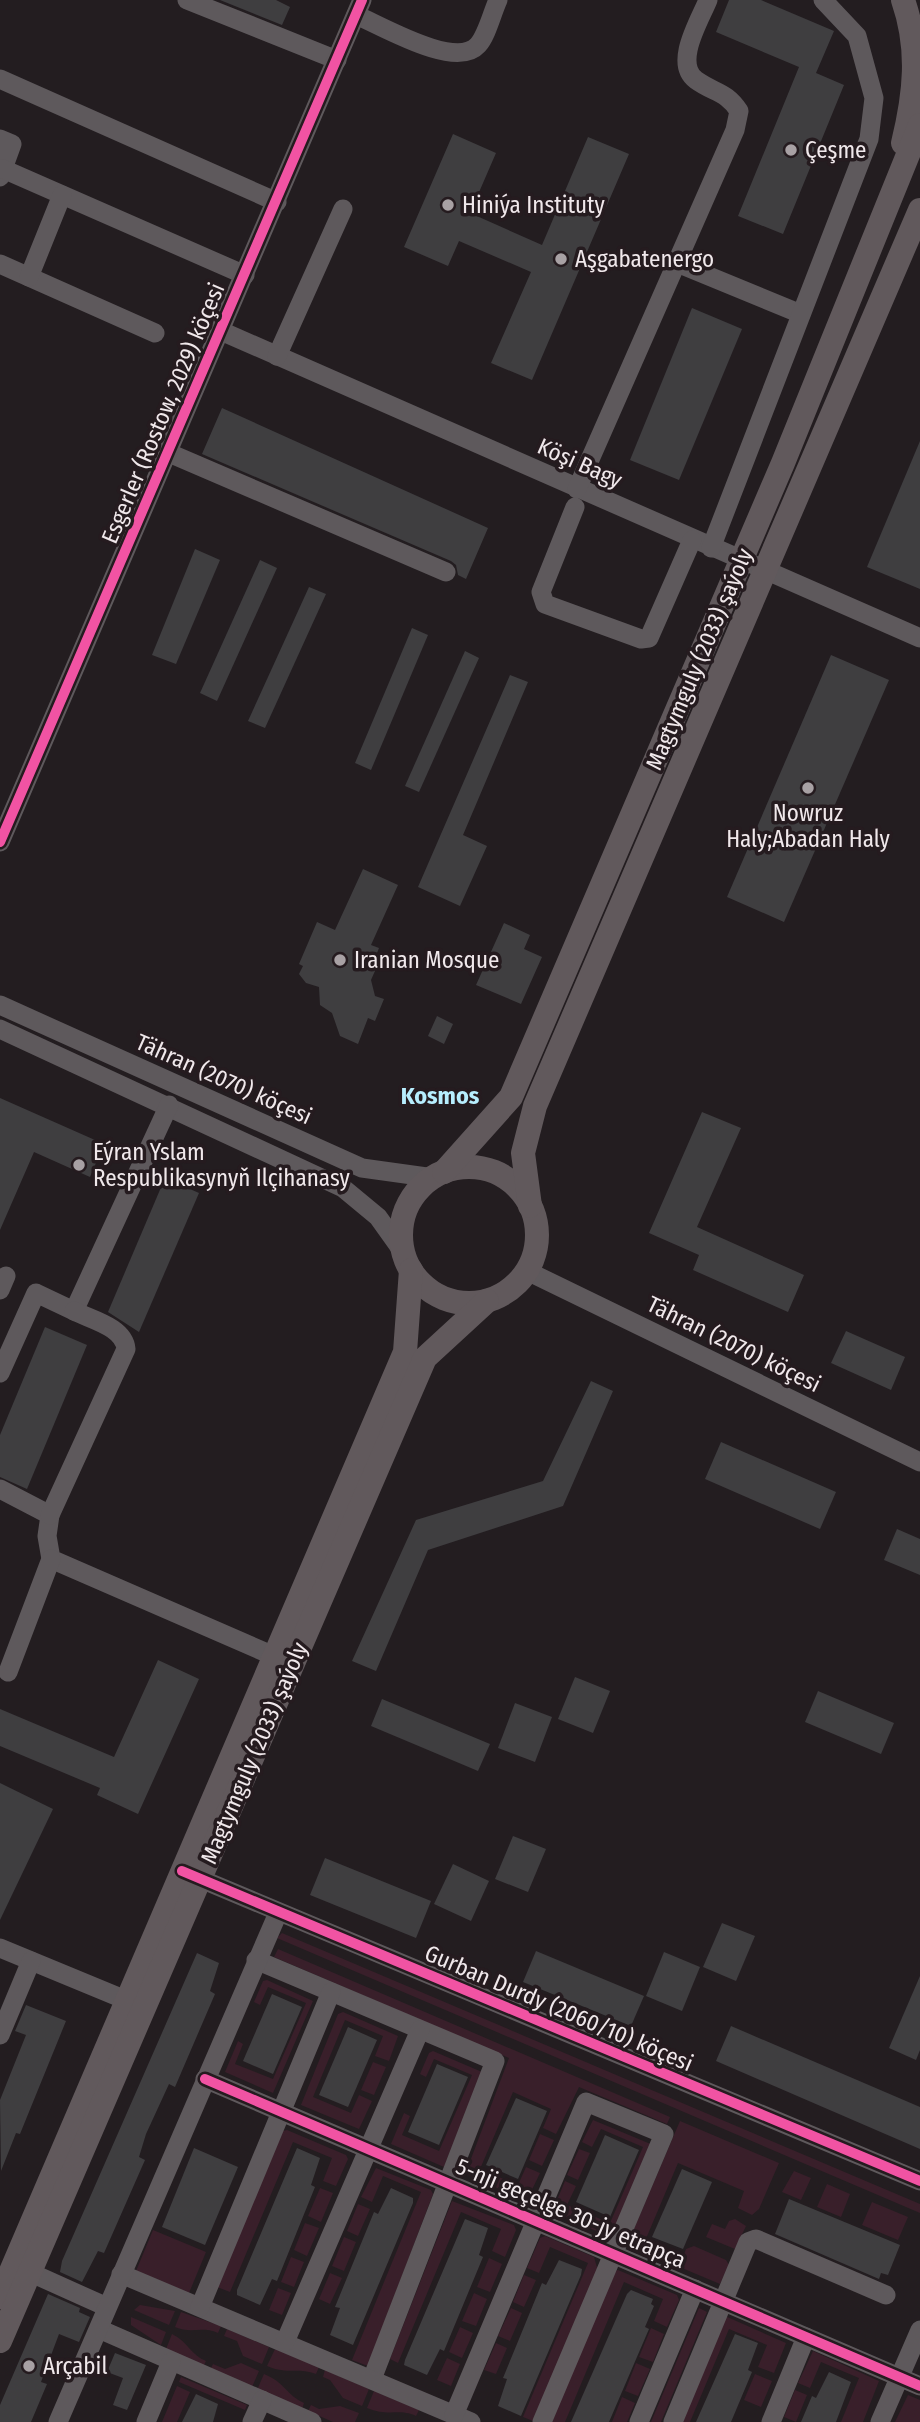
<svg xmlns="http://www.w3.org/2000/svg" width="920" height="2422" font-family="'Fira Sans Condensed',sans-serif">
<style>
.green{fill:#391f2a}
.building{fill:#3f3e40}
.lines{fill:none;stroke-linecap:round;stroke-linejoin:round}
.minor{stroke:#5e595c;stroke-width:19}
.major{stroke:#61595c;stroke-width:24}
.cycleway-casing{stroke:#251b1f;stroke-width:15}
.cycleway{stroke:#f153a3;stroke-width:10}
.poi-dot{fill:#a8a1a4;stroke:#251b1f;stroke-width:2.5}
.labels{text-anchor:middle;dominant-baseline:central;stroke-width:7;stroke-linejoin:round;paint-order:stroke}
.poi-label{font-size:23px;fill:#f0e8eb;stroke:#251b1f;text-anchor:start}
.street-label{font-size:23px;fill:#f0e8eb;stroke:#251b1f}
.neighbourhood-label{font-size:24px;font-weight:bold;fill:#b7eefe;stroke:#251b1f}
</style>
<rect width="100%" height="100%" fill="#231d20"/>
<g class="green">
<polygon points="282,1933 920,2204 920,2213 277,1938"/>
<polygon points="278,1949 670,2117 667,2124 579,2087 556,2134 543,2128 551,2109 513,2092 480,2169 518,2185 526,2167 540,2173 528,2198 524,2200 468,2175 466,2172 509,2058 274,1957"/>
<polygon points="267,1980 313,2001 273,2093 225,2072 238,2041 243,2044 235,2064 273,2079 306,2003 268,1987 260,2005 254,2002 263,1981"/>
<polygon points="343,2012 398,2036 389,2061 375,2056 383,2036 345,2020 313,2097 351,2113 359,2095 372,2101 359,2129 301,2105 338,2014"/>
<polygon points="433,2051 482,2072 444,2167 391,2144 404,2113 410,2116 402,2135 439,2151 472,2075 434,2059 426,2077 420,2074 429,2053"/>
<polygon points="373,2062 386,2067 374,2095 361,2090"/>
<polygon points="593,2120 653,2145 615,2239 552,2212 565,2181 576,2186 567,2205 610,2223 643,2147 601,2129 592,2147 582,2142"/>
<polygon points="680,2121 779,2163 759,2209 752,2215 738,2208 744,2191 678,2163 645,2241 683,2257 686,2249 694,2246 726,2260 729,2265 720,2284 627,2245"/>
<polygon points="287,2130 346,2155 348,2159 336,2186 323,2181 332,2158 293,2142 230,2292 217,2287 283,2131"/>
<polygon points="540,2134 554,2140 542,2166 529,2160"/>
<polygon points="579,2149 590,2153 578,2180 567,2175"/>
<polygon points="376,2168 431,2190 433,2194 368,2366 352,2360 421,2192 383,2176 372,2202 361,2197"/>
<polygon points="794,2171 811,2178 801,2200 782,2192"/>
<polygon points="827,2184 850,2194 841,2217 817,2207"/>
<polygon points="320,2188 333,2193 321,2222 308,2216"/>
<polygon points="452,2201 514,2225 516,2230 505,2257 492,2251 501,2229 461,2212 398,2363 390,2359"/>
<polygon points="872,2202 908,2217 898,2240 862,2225"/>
<polygon points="358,2204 370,2209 358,2236 347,2231"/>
<polygon points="735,2219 746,2226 735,2249 706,2237 712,2224 725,2229 729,2221"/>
<polygon points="305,2223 319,2228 307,2256 294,2250"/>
<polygon points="153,2230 206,2252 189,2293 136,2271"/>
<polygon points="545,2236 594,2257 598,2271 533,2421 523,2417 588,2263 550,2247 539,2273 527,2268 540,2238"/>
<polygon points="344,2237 356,2242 344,2271 332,2266"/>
<polygon points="291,2257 304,2262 294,2287 281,2282"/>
<polygon points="489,2258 502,2264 490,2292 477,2287"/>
<polygon points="618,2270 677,2295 679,2300 667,2327 654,2321 663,2299 624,2282 565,2422 551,2422 615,2271"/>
<polygon points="330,2273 342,2278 330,2304 319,2299"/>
<polygon points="524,2275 536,2280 524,2307 513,2302"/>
<polygon points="278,2288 291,2293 282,2315 269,2310"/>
<polygon points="474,2293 487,2299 476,2326 462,2321"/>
<polygon points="140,2305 175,2311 169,2325 134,2310"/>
<polygon points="511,2308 522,2313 510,2341 498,2336"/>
<polygon points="699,2308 707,2312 661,2422 651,2422"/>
<path d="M181,2312L221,2326L218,2333C202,2326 190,2334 175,2327Z"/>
<polygon points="725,2316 786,2343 774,2373 758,2367 767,2345 729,2329 690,2422 676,2422"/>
<polygon points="131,2317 166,2332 161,2345 131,2325"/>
<polygon points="460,2327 473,2333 462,2358 449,2352"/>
<polygon points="651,2328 664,2334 653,2362 639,2357"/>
<polygon points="227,2329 269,2347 262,2364 243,2356 237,2341 224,2336"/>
<path d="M172,2334C187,2341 191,2355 206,2361L203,2367L166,2349Z"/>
<polygon points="496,2343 507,2348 496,2374 484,2370"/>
<path d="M275,2349L319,2367L316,2374C298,2367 288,2375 267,2366Z"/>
<polygon points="813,2351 879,2381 863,2422 841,2422 859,2378 821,2362 810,2388 798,2383"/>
<polygon points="447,2358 460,2364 451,2386 437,2380"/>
<polygon points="241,2363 259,2371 252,2387 210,2370 213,2364 225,2369"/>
<polygon points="636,2363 650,2369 638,2396 625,2391"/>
<polygon points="325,2370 369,2389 362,2406 343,2398 330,2380 323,2377"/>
<path d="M264,2374C286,2383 285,2394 304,2403L302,2409L257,2390Z"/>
<polygon points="755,2374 772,2381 761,2407 744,2400"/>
<polygon points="181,2377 247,2405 245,2410 179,2382"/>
<polygon points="177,2386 190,2392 177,2422 162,2422"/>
<polygon points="795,2390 807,2395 796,2422 784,2417"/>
<path d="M374,2391L419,2410L416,2416C399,2408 388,2417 367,2408Z"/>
<polygon points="908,2395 920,2400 920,2422 895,2422"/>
<polygon points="622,2397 635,2403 627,2422 612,2422"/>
<polygon points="311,2405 319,2409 340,2406 359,2413 355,2422 333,2422 308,2411"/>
</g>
<g class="building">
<polygon points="220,0 276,0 290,7 282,25"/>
<polygon points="729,0 761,0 834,31 816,73 844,85 783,234 738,216 799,67 716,32"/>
<polygon points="453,134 496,153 470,213 542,245 588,137 629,154 532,380 491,363 531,272 459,241 448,266 404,247"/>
<polygon points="692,308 742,329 679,480 630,460"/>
<polygon points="222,408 488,528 466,579 458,575 456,565 451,561 202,454"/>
<polygon points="920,441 920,589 867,567"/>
<polygon points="195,549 220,560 176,664 152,655"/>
<polygon points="260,560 277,568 217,701 200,693"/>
<polygon points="309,587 326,594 265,728 248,721"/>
<polygon points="412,628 428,635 371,770 355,763"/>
<polygon points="465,651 479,658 419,792 405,786"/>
<polygon points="831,655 889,680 784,922 727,897"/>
<polygon points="510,675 528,682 463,835 487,846 460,906 418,887"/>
<polygon points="363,869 398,885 371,945 379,948 377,953 382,955 371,980 375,996 384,999 375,1021 368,1018 358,1044 340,1036 332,1013 320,1005 319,987 306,983 299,974 303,966 299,964 317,922 335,930"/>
<polygon points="504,923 530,935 524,949 542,957 521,1004 476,985"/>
<polygon points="437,1016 453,1024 444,1044 428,1036"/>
<polygon points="0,1098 104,1144 90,1177 34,1152 0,1230"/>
<polygon points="702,1112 741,1128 697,1227 804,1275 788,1312 693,1270 699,1255 649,1233"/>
<polygon points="165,1178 199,1193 139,1332 108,1312"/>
<polygon points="45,1327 87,1345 27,1489 0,1477 0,1435"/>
<polygon points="846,1331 905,1357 891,1390 831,1363"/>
<polygon points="591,1381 613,1391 563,1506 428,1550 376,1671 352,1661 416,1520 543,1481"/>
<polygon points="721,1442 836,1492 820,1529 705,1479"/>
<polygon points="897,1529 920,1539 920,1575 884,1560"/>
<polygon points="158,1660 199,1679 138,1814 97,1795 100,1788 0,1746 0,1709 114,1757"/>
<polygon points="575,1677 610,1691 593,1733 558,1719"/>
<polygon points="818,1691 894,1723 881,1754 805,1722"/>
<polygon points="382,1699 490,1744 478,1771 371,1726"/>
<polygon points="515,1703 552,1717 535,1762 498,1748"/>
<polygon points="0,1783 53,1809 0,1920"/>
<polygon points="513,1836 546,1849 528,1892 495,1879"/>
<polygon points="325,1858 431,1901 416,1938 310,1895"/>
<polygon points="453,1864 489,1881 471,1921 434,1904"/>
<polygon points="722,1923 755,1936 736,1981 703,1967"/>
<polygon points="536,1951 644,1996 631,2026 523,1982"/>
<polygon points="664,1952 700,1967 682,2011 646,1996"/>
<polygon points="197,1953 219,1963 210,1991 215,1994 175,2087 169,2084 146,2134 139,2157 145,2160 104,2253 98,2251 82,2282 60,2272 62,2261"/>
<polygon points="920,1976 920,2050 916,2060 889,2048"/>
<polygon points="272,1994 302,2007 273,2074 243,2061"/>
<polygon points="26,2005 66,2021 20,2134 16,2133 1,2171 0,2100 26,2035 15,2031"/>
<polygon points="731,2026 920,2107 920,2149 716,2061"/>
<polygon points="348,2027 377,2040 348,2107 319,2095"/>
<polygon points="437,2064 468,2077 439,2145 408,2132"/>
<polygon points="516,2098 547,2111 518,2179 486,2165"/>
<polygon points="605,2135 639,2150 610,2217 576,2202"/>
<polygon points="194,2148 238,2167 205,2245 162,2227"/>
<polygon points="297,2148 320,2158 311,2185 315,2187 277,2281 272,2279 260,2305 237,2295 237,2290"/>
<polygon points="682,2169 712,2182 683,2249 652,2237"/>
<polygon points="391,2188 413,2198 413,2203 353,2345 330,2335 340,2308 335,2307 374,2212 378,2214"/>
<polygon points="789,2199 900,2245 888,2275 881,2273 879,2279 775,2234"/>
<polygon points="465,2219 488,2228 479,2255 483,2257 444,2351 440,2349 427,2375 404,2365 405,2360"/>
<polygon points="559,2260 582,2269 581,2275 521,2416 498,2406 507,2379 503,2378 542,2283 546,2285"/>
<polygon points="631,2290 653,2299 651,2304 654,2306 645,2327 649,2329 609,2422 571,2422 627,2294"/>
<polygon points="48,2294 80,2308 79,2312 90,2317 79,2342 59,2334 41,2382 47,2384 31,2422 0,2422 0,2405"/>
<polygon points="735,2334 758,2343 748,2370 752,2372 731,2422 696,2422"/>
<polygon points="115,2353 146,2365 127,2410 113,2405 123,2378 107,2372"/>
<polygon points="829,2372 851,2382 836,2422 801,2422 812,2396 816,2398"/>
<polygon points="196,2394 218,2404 213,2422 182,2422"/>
</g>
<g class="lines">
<g class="minor">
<polyline points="187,0 337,60"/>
<path d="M356,15C382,26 456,70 478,45C487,35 492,13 498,0"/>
<polyline points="0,79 277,202"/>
<polyline points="0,139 12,144 0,177"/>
<polyline points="3,169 245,275"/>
<polyline points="677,263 801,314"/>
<polyline points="0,264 155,333"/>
<polyline points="29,277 62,195"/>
<polyline points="221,331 920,638"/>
<polyline points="277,356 343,209"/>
<polyline points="169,453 446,572"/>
<path d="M577,489L735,130L739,111C726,91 714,93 696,80C673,63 700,20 708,0"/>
<polyline points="575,507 541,592 545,604 641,639 649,638 692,540"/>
<polyline points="711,548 869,139 874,98 857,36 823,0"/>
<polyline points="0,842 362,0"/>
<polyline points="0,1005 362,1168 434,1178"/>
<polyline points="0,1029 343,1188 378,1217 403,1252"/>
<polyline points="527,1271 920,1462"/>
<polyline points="0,1290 6,1276"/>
<polyline points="0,1373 36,1293 74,1311 169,1105"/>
<polyline points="0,1489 50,1515 47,1536 51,1559 274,1656"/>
<path d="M50,1515L126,1349C124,1327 92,1320 74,1311"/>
<polyline points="8,1672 51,1559"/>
<polyline points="189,1874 920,2181"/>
<polyline points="0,1948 138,2005"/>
<polyline points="256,1960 495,2061 372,2379"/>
<polyline points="0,2035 31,1961"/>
<polyline points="205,2079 920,2386"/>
<polyline points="29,2272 107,2307"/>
<polyline points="121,2274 471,2422"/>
<polyline points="200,2307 331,1992"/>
<polyline points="99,2329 312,2422"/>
<polyline points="285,2342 420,2030"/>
<polyline points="454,2415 586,2102 664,2134 542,2422"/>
<polyline points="58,2422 278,1913"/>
<polyline points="146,2422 171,2362"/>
<polyline points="252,2422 262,2400"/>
<polyline points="639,2422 695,2289"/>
<polyline points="673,2422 748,2242 756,2239 886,2295"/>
<polyline points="771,2422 806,2337"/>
<polyline points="880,2422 920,2330"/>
</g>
<g class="major">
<path d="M903,143C915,94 920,49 903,0"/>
<circle cx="469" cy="1235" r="68"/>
<polyline points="444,1172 511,1097 783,463 920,125"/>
<polyline points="530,1206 523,1153 535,1106 920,210"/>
<polyline points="0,2297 405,1352 411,1270"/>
<polyline points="0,2341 425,1358 487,1301"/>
</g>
<g class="cycleway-casing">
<g id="cycleway">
<polyline points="0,842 362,0"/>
<polyline points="182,1871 920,2181"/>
<polyline points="205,2079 920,2386"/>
</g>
</g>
<use href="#cycleway" class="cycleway"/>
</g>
<g class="poi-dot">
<circle cx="791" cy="150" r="7"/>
<circle cx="448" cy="205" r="7"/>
<circle cx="561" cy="259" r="7"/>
<circle cx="808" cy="788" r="7"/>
<circle cx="340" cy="960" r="7"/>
<circle cx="79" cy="1165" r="7"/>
<circle cx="29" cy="2366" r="7"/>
</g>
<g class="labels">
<g class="poi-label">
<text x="805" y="150">Çeşme</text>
<text x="462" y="205">Hiniýa Instituty</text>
<text x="575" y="259">Aşgabatenergo</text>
<text x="808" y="813" text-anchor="middle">Nowruz<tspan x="808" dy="26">Haly;Abadan Haly</tspan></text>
<text x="354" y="960">Iranian Mosque</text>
<text x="93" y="1152">Eýran Yslam<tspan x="93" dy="26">Respublikasynyň Ilçihanasy</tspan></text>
<text x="43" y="2366">Arçabil</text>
</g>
<g class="street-label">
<text transform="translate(163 413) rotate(-67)">Esgerler (Rostow, 2029) köçesi</text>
<text transform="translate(580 463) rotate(24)">Köşi Bagy</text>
<text transform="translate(699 659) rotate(-67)">Magtymguly (2033) şaýoly</text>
<text transform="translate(224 1079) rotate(24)">Tähran (2070) köçesi</text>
<text transform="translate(734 1344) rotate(26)">Tähran (2070) köçesi</text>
<text transform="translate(254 1753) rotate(-67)">Magtymguly (2033) şaýoly</text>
<text transform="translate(559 2008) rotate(23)">Gurban Durdy (2060/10) köçesi</text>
<text transform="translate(571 2213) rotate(23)">5-nji geçelge 30-jy etrapça</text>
</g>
<g class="neighbourhood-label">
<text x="440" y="1096">Kosmos</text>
</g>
</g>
</svg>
